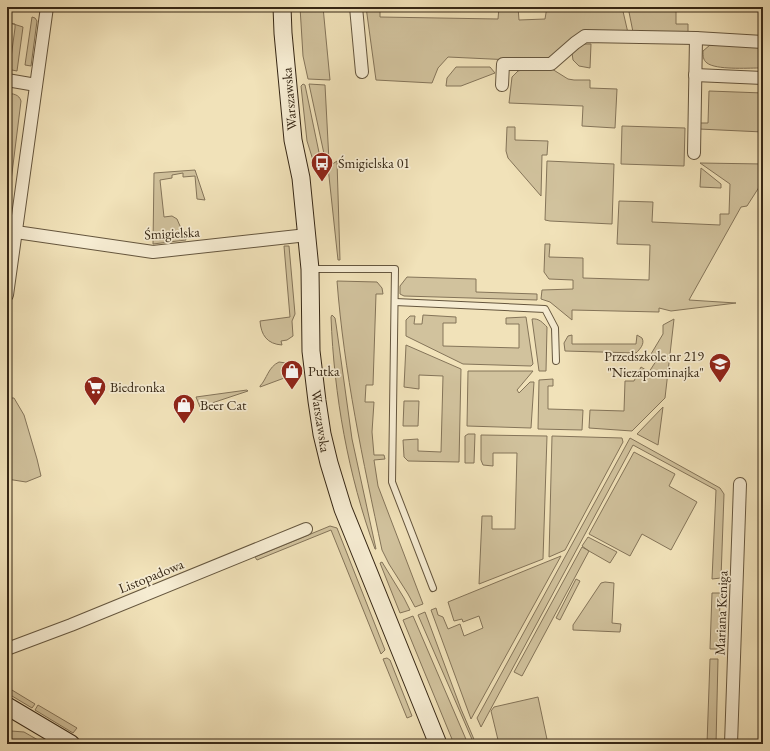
<svg xmlns="http://www.w3.org/2000/svg" width="770" height="751" font-family="'EB Garamond',serif">
<style>
.green{fill:#d1c29d;stroke:#847459}
.lines{fill:none;stroke-linecap:round;stroke-linejoin:round}
.lane-casing{stroke:#65563e;stroke-width:8}
.street-casing{stroke:#65563e;stroke-width:14}
.secondary-casing{stroke:#362715;stroke-width:19}
.lane{stroke:#f6ecd2;stroke-width:6}
.street{stroke:#f6ecd2;stroke-width:12}
.secondary{stroke:#f6ecd2;stroke-width:17}
.labels{text-anchor:middle;dominant-baseline:central;stroke-width:3.5;stroke-linejoin:round;paint-order:stroke}
.street-label{font-size:14px;fill:#362715;stroke:#f6ecd2}
.poi-label{font-size:14px;fill:#362715;stroke:#f6ecd2;text-anchor:start}
</style>
<rect width="100%" height="100%" fill="#f1e2b9"/>
<filter id="stains"><feTurbulence type="fractalNoise" baseFrequency=".005" numOctaves="4"/><feColorMatrix values="0 0 0 0 .2 0 0 0 0 .09 0 0 0 0 .02 0 0 0 .5 -.17"/></filter>
<radialGradient id="worn" r=".72"><stop offset=".6" stop-color="#630" stop-opacity="0"/><stop offset="1" stop-color="#630" stop-opacity=".3"/></radialGradient>
<g class="green">
<polygon points="300,7 323,7 330,80 308,79 303,56"/>
<polygon points="366,7 380,7 380,17 498,19 499,7 518,7 519,20 545,19 547,7 622,7 628,33 592,32 545,60 512,60 448,57 438,68 432,83 376,80"/>
<polygon points="628,7 676,7 676,24 688,24 688,32 633,32"/>
<polygon points="32,17 35,18 37,21 31,66 25,65"/>
<polygon points="7,22 23,27 17,71 7,69 7,58 11,58 15,28 15,24 7,23"/>
<polygon points="579,44 591,44 590,68 579,66 573,60 572,53"/>
<path d="M710,45L760,46L759,68C747,68 716,70 707,63C703,60 703,56 703,51Z"/>
<polygon points="456,67 490,67 495,73 461,86 446,86 447,78"/>
<polygon points="530,68 552,69 568,79 574,80 590,80 590,88 617,89 615,128 582,126 583,106 509,103 512,77 518,71"/>
<polygon points="303,84 305,85 322,167 317,173 307,141 301,86"/>
<polygon points="309,84 325,85 329,161 326,163"/>
<polygon points="709,91 763,93 763,132 699,129 697,123 708,123"/>
<path d="M7,93C13,94 19,94 21,101L7,213Z"/>
<polygon points="622,126 685,128 684,166 621,164"/>
<polygon points="507,127 515,127 515,140 548,141 547,155 542,155 541,196 508,158 506,151"/>
<polygon points="337,161 340,260 338,260 328,167"/>
<polygon points="547,161 614,164 612,224 550,221 545,220"/>
<polygon points="700,163 763,164 763,181 747,206 741,207 689,300 736,303 671,311 659,308 659,312 572,310 572,320 550,302 541,299 542,290 573,289 573,280 549,279 544,272 545,244 550,244 549,257 583,258 583,278 649,280 650,245 617,244 619,201 653,202 652,222 720,225 720,214 729,214 730,184"/>
<polygon points="701,168 721,184 721,188 700,187"/>
<polygon points="195,170 205,200 197,199 195,176 183,177 183,173 172,175 172,178 160,180 164,217 172,216 177,219 186,240 153,244 154,173"/>
<path d="M284,246H289L295,314L292,321L293,336L287,340L281,341L282,345C267,344 261,335 260,321L290,317Z"/>
<polygon points="407,277 476,279 476,292 537,294 537,300 404,296 400,294 400,286"/>
<path d="M337,281L377,282L382,288L383,294H376L373,385H366L365,402H374L372,432L374,455H384L385,459L374,460L378,486L423,604L415,607L408,594L389,564L382,550C363,461 344,372 337,281Z"/>
<path d="M332,315L335,318L336,324L352,439L376,549H375C348,475 334,395 331,317Z"/>
<polygon points="423,315 456,317 456,323 443,323 443,346 519,348 519,324 506,324 506,318 526,317 533,364 531,366 463,364 406,336 406,320 410,316 415,316 414,324 422,324"/>
<path d="M532,319C539,318 543,323 547,327L546,371H539Z"/>
<polygon points="674,319 665,398 632,431 589,428 590,410 624,411 625,381 634,381 641,367 649,372 658,358 651,354 663,334 663,325"/>
<path d="M572,335V344H636L637,335L642,338C645,344 640,349 636,353L565,351L564,343L568,336Z"/>
<polygon points="406,345 461,369 459,462 408,461 404,457 403,440 418,439 418,451 441,452 443,376 419,375 419,389 404,387"/>
<path d="M279,362L286,363L287,377L260,387V386C267,379 268,367 279,362Z"/>
<polygon points="468,371 533,371 517,390 519,393 530,382 534,382 531,428 467,426"/>
<polygon points="553,379 553,386 548,386 548,409 583,410 582,430 538,429 539,380"/>
<polygon points="247,390 248,391 200,407 196,397"/>
<polygon points="7,398 14,398 24,415 37,459 41,476 26,482 7,479"/>
<polygon points="404,401 419,401 418,426 403,426"/>
<polygon points="663,407 658,445 637,434"/>
<polygon points="468,434 475,434 474,463 465,463 465,436"/>
<polygon points="481,435 547,436 543,559 479,584 482,516 492,516 492,529 515,529 517,453 493,453 493,466 483,465 481,460"/>
<polygon points="552,436 622,438 623,442 565,550 549,557"/>
<polygon points="630,438 720,488 724,494 721,578 712,579 716,490 633,445 481,727 477,718"/>
<polygon points="634,452 675,474 669,486 697,502 671,550 642,534 630,556 589,534"/>
<polygon points="330,526 337,528 385,650 381,654 331,530 257,560 255,557"/>
<polygon points="588,537 617,552 610,563 589,551 522,676 514,672 582,547 589,551 582,546"/>
<polygon points="561,556 471,719 431,610 436,608 438,615 443,617 448,629 460,624 464,636 483,628 479,616 463,622 462,619 454,621 448,602"/>
<polygon points="382,562 404,598 410,610 400,613 380,563"/>
<polygon points="576,579 580,581 560,620 556,618"/>
<polygon points="605,582 614,583 612,623 621,624 620,632 573,630 573,625 601,583"/>
<polygon points="712,593 720,593 719,649 710,649"/>
<polygon points="425,612 461,709 476,744 474,744 418,615"/>
<polygon points="413,616 468,744 454,744 403,620"/>
<polygon points="387,658 390,660 412,716 407,718 383,659"/>
<polygon points="710,659 718,659 716,744 707,744"/>
<polygon points="7,687 35,704 32,708 7,693"/>
<polygon points="538,697 548,744 499,744 491,711 494,707"/>
<polygon points="38,705 77,728 73,733 35,710"/>
<polygon points="11,731 24,732 45,744 7,744 7,736 8,736"/>
</g>
<g class="lines">
<g class="lane-casing">
<g id="lane">
<polyline points="312,269 395,269 392,482 433,588"/>
<polyline points="395,302 545,309 555,328 556,361"/>
</g>
</g>
<g class="street-casing">
<g id="street">
<polyline points="356,7 362,72"/>
<polyline points="695,75 763,78"/>
<polyline points="7,80 36,85"/>
<polyline points="502,85 503,64 551,64 575,43 585,36 696,38 763,42"/>
<polyline points="694,153 696,38"/>
<polyline points="16,232 153,252 307,235"/>
<polyline points="7,295 47,7"/>
<polyline points="7,649 71,625 306,529"/>
<polyline points="731,744 740,484"/>
</g>
</g>
<g class="secondary-casing">
<g id="secondary">
<polyline points="282,7 283,33 293,140 301,178 310,269 311,351 317,401 322,434 329,463 343,509 438,744"/>
<polyline points="7,706 71,744"/>
</g>
</g>
<use href="#lane" class="lane"/>
<use href="#street" class="street"/>
<use href="#secondary" class="secondary"/>
</g>
<defs>
<g id="bus-pin" transform="scale(1.15)"><path d="M0 17L-7.5 6A9.5 9.5 0 1 1 7.5 6Z" fill="#8f2418" stroke="#f6ecd2"/><path d="M-5-6H5V4H4V6H2V4H-2V6H-4V4H-5ZM-3.5-4V0h7V-4ZM-3.5 1.2v1.5H-2V1.2ZM2 1.2v1.5H3.5V1.2Z" fill="#fff"/></g>
<g id="school-pin" transform="scale(1.15)"><path d="M0 17L-7.5 6A9.5 9.5 0 1 1 7.5 6Z" fill="#8f2418" stroke="#f6ecd2"/><path d="M0-5L7-2L0 1L-7-2ZM-4 1L0 2.5L4 1V4Q0 6-4 4Z" fill="#fff"/></g>
<g id="shop-pin" transform="scale(1.15)"><path d="M0 17L-7.5 6A9.5 9.5 0 1 1 7.5 6Z" fill="#8f2418" stroke="#f6ecd2"/><path d="M-5-2.5h2.3a2.7 3.5 0 0 1 5.4 0H5L5.5 6h-11ZM-1.5-2.5h3a1.5 2.3 0 0 0-3 0Z" fill="#fff"/></g>
<g id="supermarket-pin" transform="scale(1.15)"><path d="M0 17L-7.5 6A9.5 9.5 0 1 1 7.5 6Z" fill="#8f2418" stroke="#f6ecd2"/><path d="M-6-5.5h2.5l.6 2H6L4.5 2H-2.5L-4.4-4H-6ZM-1.5 3.2a1.3 1.3 0 1 0 .1 0ZM3 3.2a1.3 1.3 0 1 0 .1 0Z" fill="#fff"/></g>
</defs>
<g fill-rule="evenodd">
<use href="#bus-pin" x="322" y="163"/>
<use href="#school-pin" x="720" y="364"/>
<use href="#shop-pin" x="292" y="371"/>
<use href="#supermarket-pin" x="95" y="387"/>
<use href="#shop-pin" x="184" y="405"/>
</g>
<g class="labels">
<g class="street-label">
<text transform="translate(289 99) rotate(-95)">Warszawska</text>
<text transform="translate(172 233) rotate(-3)">Śmigielska</text>
<text transform="translate(321 421) rotate(81)">Warszawska</text>
<text transform="translate(151 576) rotate(-22)">Listopadowa</text>
<text transform="translate(721 613) rotate(-88)">Mariana Keniga</text>
</g>
<g class="poi-label">
<text x="338" y="163">Śmigielska 01</text>
<text x="704" y="356" text-anchor="end">Przedszkole nr 219<tspan x="704" dy="16">"Niezapominajka"</tspan></text>
<text x="308" y="371">Putka</text>
<text x="110" y="387">Biedronka</text>
<text x="200" y="405">Beer Cat</text>
</g>
</g>
<rect width="770" height="751" fill="none" stroke="#f1e2b9" stroke-width="24"/>
<rect x="8" y="8" width="754" height="735" fill="none" stroke="#362715" stroke-width="2"/>
<rect x="12" y="12" width="746" height="727" fill="none" stroke="#362715"/>
<rect width="100%" height="100%" filter="url(#stains)"/>
<rect width="100%" height="100%" fill="url(#worn)"/>
</svg>
